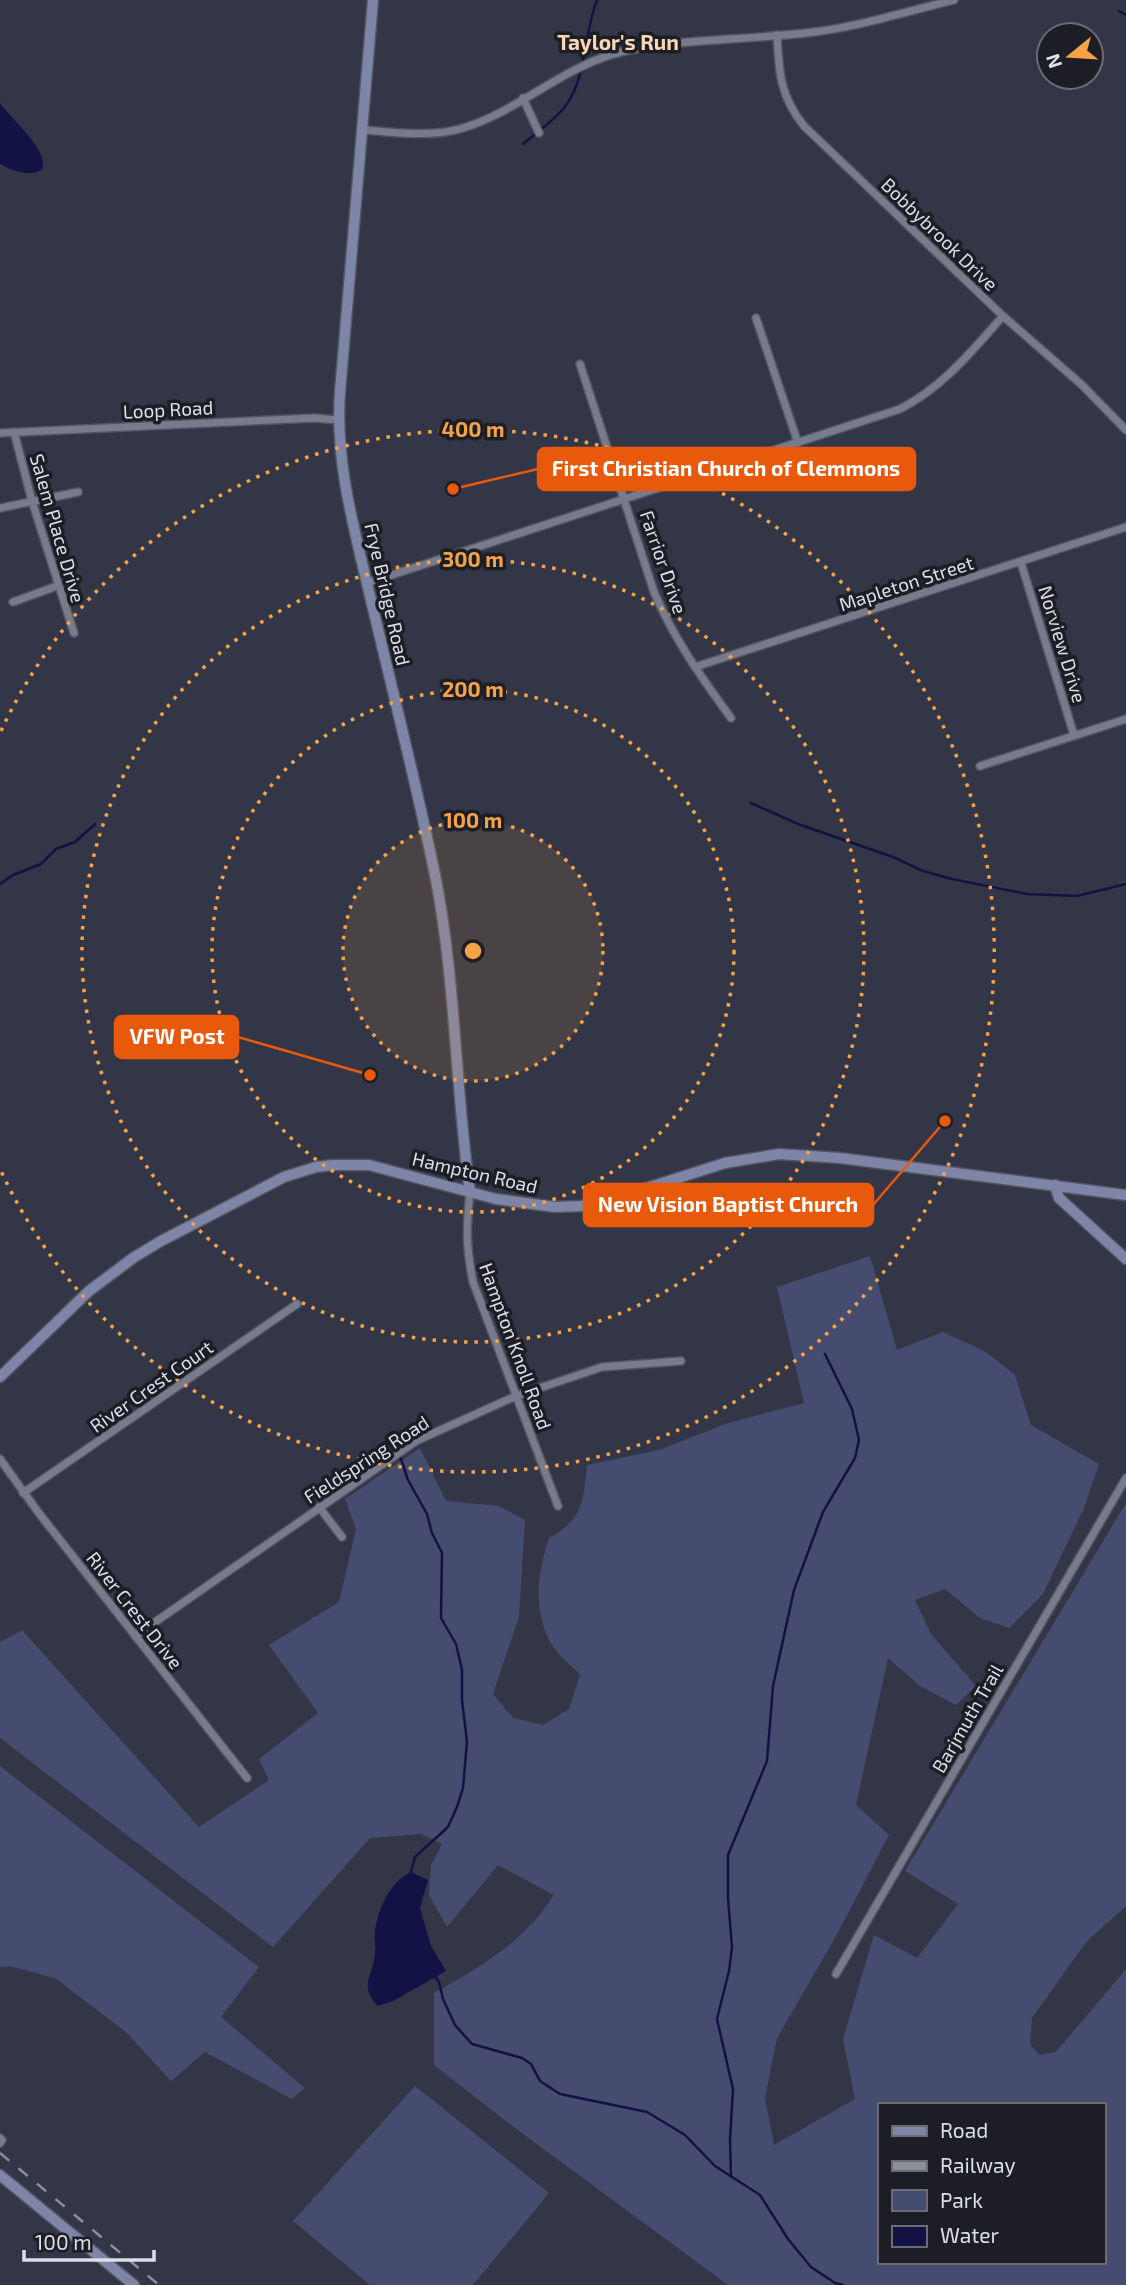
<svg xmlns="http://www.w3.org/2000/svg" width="1126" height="2285" font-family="'Exo 2',sans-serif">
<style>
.green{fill:#464c70;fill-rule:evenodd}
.water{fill:#121245}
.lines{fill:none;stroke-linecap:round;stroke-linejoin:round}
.stream{stroke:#121245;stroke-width:2.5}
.street-casing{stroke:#515461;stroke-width:10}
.secondary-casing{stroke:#515461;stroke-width:13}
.street{stroke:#777b8c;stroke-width:7}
.secondary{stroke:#7e85a7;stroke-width:10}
.rail{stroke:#8c8f9b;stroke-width:2.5;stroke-dasharray:12 12;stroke-linecap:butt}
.ring{fill:none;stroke:#f5a346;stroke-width:3.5;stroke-dasharray:3.5 7}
.labels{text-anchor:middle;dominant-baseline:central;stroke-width:7;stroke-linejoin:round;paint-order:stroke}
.street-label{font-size:19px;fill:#dddfe9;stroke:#1d1e25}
.neighbourhood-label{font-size:21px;font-weight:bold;fill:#f9d6b4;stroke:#1d1e25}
.centre{fill:#f5a346;stroke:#1d1e25;stroke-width:3.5}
.ring-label{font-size:21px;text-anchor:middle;font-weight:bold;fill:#f5a346;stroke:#1d1e25;stroke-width:7;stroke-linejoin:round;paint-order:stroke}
.leader{fill:none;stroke:#e8590c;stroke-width:2.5}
.callout-dot{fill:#e8590c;stroke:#1d1e25;stroke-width:2.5}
.callout{fill:#e8590c;stroke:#e8590c;stroke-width:2.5}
.callout-label{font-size:21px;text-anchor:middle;font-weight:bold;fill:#fff}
</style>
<rect width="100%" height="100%" fill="#333646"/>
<g class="green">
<path d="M870,1256L897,1350L943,1332L986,1352L1015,1375L1031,1425L1099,1464L1084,1508L1043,1594L1009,1628L980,1618L945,1589L915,1600L931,1634L976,1686L956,1705L920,1686L888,1658L856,1805L889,1835L835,1938L777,2038L765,2098L774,2145L855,2099L843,2039L874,1935L917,1958L958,1904L905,1871L1126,1503V1906L1087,1941L1032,2018L1030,2044L1039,2055L1056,2052L1126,1969V2285H728L511,2125L434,2065V1993C482,1966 524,1942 554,1895L498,1865L447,1927L429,1895L431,1865L442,1844L421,1834L370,1838L273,1947L0,1738V1642L22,1630L199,1827L269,1780L259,1759L318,1713L269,1645L339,1602L356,1529L345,1499L420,1448L446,1501L499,1506L525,1520L519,1617L493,1694L513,1718L543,1725L569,1709L580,1675C570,1664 554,1652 548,1638C533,1604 538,1572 549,1538C584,1519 583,1501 587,1465L659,1450L728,1423L804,1403L777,1287ZM879,2105H1103V2262H879Z"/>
<polygon points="0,1766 259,1967 221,2017 305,2088 292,2099 205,2052 171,2081 127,2033 55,1978 9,1966 0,1967"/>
<polygon points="415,2086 549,2193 473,2285 370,2285 293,2221"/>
</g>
<g class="water">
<path d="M0,103C12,120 50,151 42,170C28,177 13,171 0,164Z"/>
<path d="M411,1872L428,1880L420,1908L431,1946L446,1971L393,2001L378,2006C358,1986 373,1976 375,1954C376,1947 374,1939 375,1932C377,1911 390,1881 411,1872Z"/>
</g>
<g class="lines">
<g class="stream">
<polyline points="1119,11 1126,15"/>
<path d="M523,144C538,131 560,117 570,99C586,72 585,30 597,0"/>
<polyline points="751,803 798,824 893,857 923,871 952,879 1027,894 1077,896 1126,884"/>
<polyline points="0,884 13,875 41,864 56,849 75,842 95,824"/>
<polyline points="395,1441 408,1480 427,1514 432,1533 442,1553 441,1618 456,1644 462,1670 462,1700 467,1742 463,1788 457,1807 448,1827 415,1857 410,1875"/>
<polyline points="433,1973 439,1982 443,1999 455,2025 472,2044 522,2058 531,2064 540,2081 560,2094 647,2112 685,2135 715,2166 760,2195 788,2239 811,2267 835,2283 843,2285"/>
<polyline points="731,2177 730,2140 733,2089 717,2019 729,1971 732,1947 728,1898 728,1855 767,1761 773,1686 794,1590 823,1512 855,1458 859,1440 852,1409 825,1354"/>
</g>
<g class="street-casing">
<g id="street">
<path d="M777,35C779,73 780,96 804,126L1003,316L1082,385L1126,430"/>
<polyline points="523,98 539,133"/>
<path d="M363,130C395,132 431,138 463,128C520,111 565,64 625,51C687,38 751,40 814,32C861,26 908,11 954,0"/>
<polyline points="756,318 798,443"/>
<path d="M580,364L654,592C674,639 701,677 731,718"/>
<polyline points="14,432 32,501 74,633"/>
<polyline points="0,433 314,418 338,420"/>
<polyline points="0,508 78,492"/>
<polyline points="1021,563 1074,735"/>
<path d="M367,583L900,409C943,387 972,351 1003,316"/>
<polyline points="13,602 57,586"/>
<polyline points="695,667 1126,527"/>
<polyline points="980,766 1126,719"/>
<path d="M470,1192C466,1229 466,1246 473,1282L558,1506"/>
<polyline points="0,1459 38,1512 247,1778"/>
<polyline points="23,1493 297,1304"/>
<polyline points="319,1507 342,1537"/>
<polyline points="135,1636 416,1441 516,1396 602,1367 681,1361"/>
<polyline points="836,1974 1126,1478"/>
<polyline points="0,2138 2,2140 0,2143"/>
</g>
</g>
<g class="secondary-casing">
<g id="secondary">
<path d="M373,0L340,392C335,462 354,528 370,596C392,689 416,782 435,875C456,980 455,1087 470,1192"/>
<polyline points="1055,1185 1059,1198 1126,1259"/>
<polyline points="0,1377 89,1291 133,1258 161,1241 284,1177 316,1167 333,1165 369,1165 496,1199 555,1207 582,1206 606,1201 725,1163 779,1154 840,1158 1126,1195"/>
<polyline points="0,2175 134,2285"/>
</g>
</g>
<use href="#street" class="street"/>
<use href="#secondary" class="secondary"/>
<polyline class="rail" points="0,2153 159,2285"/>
</g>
<circle cx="473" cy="951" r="130" fill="#f5a346" fill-opacity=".12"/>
<g class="ring">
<circle cx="473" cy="951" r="130"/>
<circle cx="473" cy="951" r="261"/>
<circle cx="473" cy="951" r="391"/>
<path d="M1 731A521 521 0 1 1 1 1171"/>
</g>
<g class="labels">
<g class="street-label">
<text transform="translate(940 234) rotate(44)">Bobbybrook Drive</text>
<text transform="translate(168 409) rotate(-3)">Loop Road</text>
<text transform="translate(58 528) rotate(74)">Salem Place Drive</text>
<text transform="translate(664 562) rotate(71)">Farrior Drive</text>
<text transform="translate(906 583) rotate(-18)">Mapleton Street</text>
<text transform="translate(388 594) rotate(77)">Frye Bridge Road</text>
<text transform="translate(1063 644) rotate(73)">Norview Drive</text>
<text transform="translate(475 1172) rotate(13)">Hampton Road</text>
<text transform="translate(516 1346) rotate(70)">Hampton Knoll Road</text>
<text transform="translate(151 1386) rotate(-35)">River Crest Court</text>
<text transform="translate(366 1459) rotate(-33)">Fieldspring Road</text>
<text transform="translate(135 1610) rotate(52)">River Crest Drive</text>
<text transform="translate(967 1718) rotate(-60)">Barjmuth Trail</text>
</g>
<g class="neighbourhood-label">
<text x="618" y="41">Taylor's Run</text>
</g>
</g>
<circle cx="473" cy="951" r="10" class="centre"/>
<g class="ring-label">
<text x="473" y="437">400 m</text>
<text x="473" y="567">300 m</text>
<text x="473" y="697">200 m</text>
<text x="473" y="828">100 m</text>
</g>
<path class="leader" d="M453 489L538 469M370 1075L238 1037M945 1121L873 1205"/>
<g class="callout-dot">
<circle cx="453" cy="489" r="7"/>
<circle cx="370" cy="1075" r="7"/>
<circle cx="945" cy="1121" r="7"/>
</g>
<g class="callout">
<rect x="538" y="448" width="377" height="42" rx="7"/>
<rect x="115" y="1016" width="123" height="42" rx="7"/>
<rect x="584" y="1184" width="289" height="42" rx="7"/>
</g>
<g class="callout-label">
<text x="726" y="476">First Christian Church of Clemmons</text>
<text x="177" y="1044">VFW Post</text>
<text x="728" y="1212">New Vision Baptist Church</text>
</g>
<rect x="878" y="2103" width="228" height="161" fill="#1d1e25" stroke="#6a6b73" stroke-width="2"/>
<rect x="892" y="2126" width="35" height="10" fill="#7e85a7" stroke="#6a6b73" stroke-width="2"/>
<text x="940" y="2138" font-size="21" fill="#dddfe9">Road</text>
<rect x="892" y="2161" width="35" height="10" fill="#8c8f9b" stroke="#6a6b73" stroke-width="2"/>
<text x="940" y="2173" font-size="21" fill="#dddfe9">Railway</text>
<rect x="892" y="2190" width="35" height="21" fill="#464c70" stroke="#6a6b73" stroke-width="2"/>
<text x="940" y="2208" font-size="21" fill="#dddfe9">Park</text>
<rect x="892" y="2226" width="35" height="21" fill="#121245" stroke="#6a6b73" stroke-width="2"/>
<text x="940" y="2243" font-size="21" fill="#dddfe9">Water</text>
<g transform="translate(1070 56) rotate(252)"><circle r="33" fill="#1d1e25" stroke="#6a6b73" stroke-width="2"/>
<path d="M0-5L12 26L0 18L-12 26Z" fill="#f5a346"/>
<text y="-10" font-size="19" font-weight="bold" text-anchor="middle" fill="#dddfe9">N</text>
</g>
<path d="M24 2250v10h130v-10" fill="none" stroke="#dddfe9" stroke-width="3.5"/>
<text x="35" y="2250" font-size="21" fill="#dddfe9" stroke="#1d1e25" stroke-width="5" paint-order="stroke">100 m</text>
</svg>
